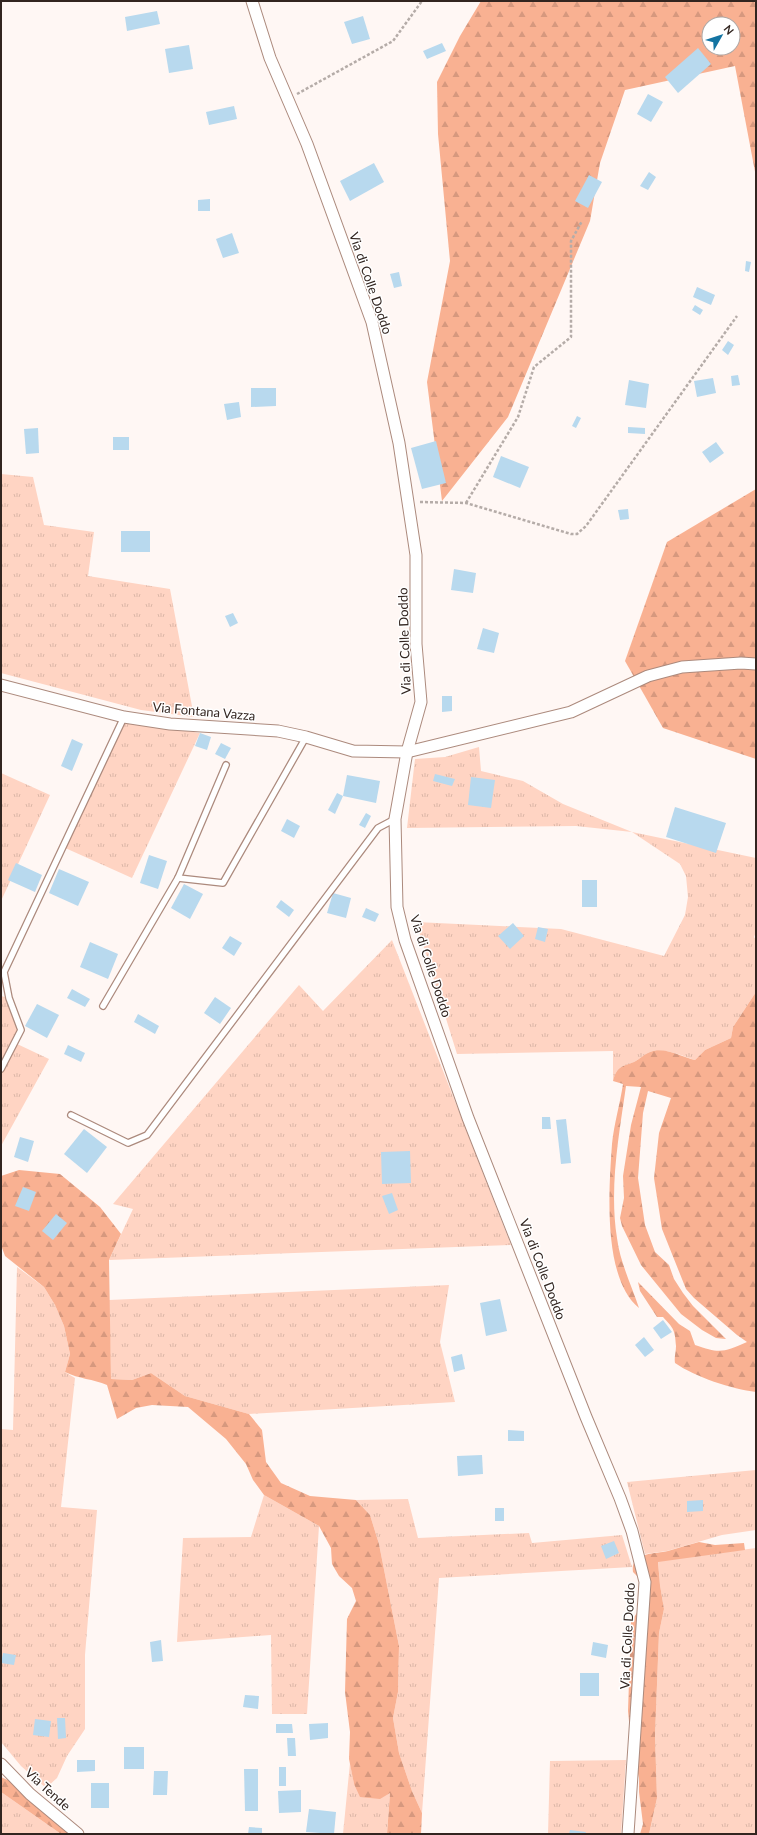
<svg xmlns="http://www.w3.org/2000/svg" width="757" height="1835" font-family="Lato,sans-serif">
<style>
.grass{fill:url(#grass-tufts)}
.forest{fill:url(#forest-firs);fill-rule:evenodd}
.building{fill:#b8d9ee}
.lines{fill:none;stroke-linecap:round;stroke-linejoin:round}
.lane-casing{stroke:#ac8a7d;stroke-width:8}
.street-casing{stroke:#ac8a7d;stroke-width:13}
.path{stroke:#b5aca8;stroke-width:2.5;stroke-dasharray:3 2;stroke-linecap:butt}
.lane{stroke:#fff;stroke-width:5.5}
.street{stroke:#fff;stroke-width:11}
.labels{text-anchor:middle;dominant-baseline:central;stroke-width:3;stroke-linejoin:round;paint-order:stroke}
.street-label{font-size:13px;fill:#322520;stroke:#fff}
</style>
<defs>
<pattern id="grass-tufts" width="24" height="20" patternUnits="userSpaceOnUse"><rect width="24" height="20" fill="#ffd4c3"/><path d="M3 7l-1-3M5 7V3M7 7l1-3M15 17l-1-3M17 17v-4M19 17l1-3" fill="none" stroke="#dbb6a7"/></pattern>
<pattern id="forest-firs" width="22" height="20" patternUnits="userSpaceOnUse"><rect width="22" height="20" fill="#f9b192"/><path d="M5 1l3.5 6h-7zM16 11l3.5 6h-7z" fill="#d6987e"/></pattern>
</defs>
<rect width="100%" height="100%" fill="#fff7f4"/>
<g class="grass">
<polygon points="1,474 33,477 44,525 94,532 88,576 170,589 194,717 141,710 1,673"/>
<polygon points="122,721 200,733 132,878 63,847"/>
<path d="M479,747L481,771L523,781L563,804L632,832L756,858V932L754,937L756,940V992L733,1027L731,1038L705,1050L695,1060C682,1056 664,1047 650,1052C644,1054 640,1059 634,1062C621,1067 617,1066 613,1081V1051L457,1054L416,922L561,929L664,956L685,915L688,897L686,876L680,864L632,832L576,826L407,828L415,759L445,757Z"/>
<polygon points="1,773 50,795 1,901"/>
<polygon points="392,940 511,1245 109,1260 133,1209 113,1204 299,985 323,1011"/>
<polygon points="1,996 9,998 21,1030 15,1043 49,1059 1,1146"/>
<polygon points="17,1267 44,1287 55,1305 64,1326 70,1354 65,1372 75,1378 61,1507 97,1510 85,1655 85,1729 67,1756 57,1778 46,1788 21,1766 1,1742 1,1429 13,1430"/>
<polygon points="449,1285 440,1342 455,1402 249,1414 185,1396 151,1373 132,1380 111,1379 109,1300"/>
<polygon points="756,1470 756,1530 722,1535 667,1551 645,1554 627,1482"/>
<polygon points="264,1495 319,1526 307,1714 272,1714 271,1635 177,1642 183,1538 251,1537"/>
<polygon points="408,1499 418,1538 529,1533 532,1543 622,1535 632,1567 439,1578 422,1813 412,1791 399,1753 393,1718 398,1692 399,1646 379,1544 370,1515 356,1500"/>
<polygon points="756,1548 756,1834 649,1834 657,1798 655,1736 659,1633 664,1609 660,1585 658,1561"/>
<polygon points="626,1760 621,1834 548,1834 550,1761"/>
<polygon points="350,1763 354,1784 390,1793 387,1834 343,1834"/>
<polygon points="1,1792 61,1834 1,1834"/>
</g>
<g class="forest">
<path d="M481,1H756V177L735,66L625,90L600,163L590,221L508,417L442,501L427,382L450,261L438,134L437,82L460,36ZM709,24H733V48H709Z"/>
<polygon points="756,489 756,759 663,728 625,661 667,542"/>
<path d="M756,992V1392C732,1389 695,1377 675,1363C674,1357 676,1352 676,1346C675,1330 674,1329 663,1317H657L640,1291L638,1282L679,1324L690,1331L695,1345C720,1354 724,1352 747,1342L737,1335L694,1298L686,1289L662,1229L654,1178L659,1133L671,1098L648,1091L643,1113L638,1178L645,1225L655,1252L669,1265L674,1279L683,1293L693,1306L726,1339L716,1338L702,1330L681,1314L641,1265L622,1226L620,1218L624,1198L623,1176L631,1125L641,1087L626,1086C619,1135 609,1188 617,1238C620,1262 631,1284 639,1308C602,1278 609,1188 612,1144C614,1124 620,1104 623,1084L613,1081C617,1066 621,1067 634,1062C640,1059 644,1054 650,1052C664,1046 682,1057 695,1060L705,1050L731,1038L733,1027Z"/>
<path d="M19,1170L60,1174L100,1207L121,1234L109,1260L111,1379L132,1380L151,1373L185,1396L249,1414L262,1430L266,1462L281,1483L310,1496L356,1500L370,1515L379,1544L399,1646L398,1692L393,1718L399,1753L412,1791L422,1813L421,1834H387L390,1793L380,1799L360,1797L354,1784L349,1759L350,1732L345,1692L347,1619L356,1601L352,1588L339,1576L332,1564L331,1548L319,1526L264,1495L253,1480L246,1464L226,1439L188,1407L152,1405L136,1408L117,1419L107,1385C93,1379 79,1379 65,1372L70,1354L64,1326L55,1305L44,1287L5,1256L1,1245V1176Z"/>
<path d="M699,1542L715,1545L744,1543L745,1550L658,1562L660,1585L664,1609L659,1633L655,1736L657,1798L649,1834H640L643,1824L639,1792V1778L631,1742L628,1711L631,1622L640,1608L642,1584L638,1577L633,1572C630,1552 655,1554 668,1551C678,1548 688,1545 699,1542Z"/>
<polygon points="1,1777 12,1782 73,1834 61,1834 1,1792"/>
</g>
<g class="building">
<polygon points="157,11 160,24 127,31 125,17"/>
<polygon points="363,16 370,39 352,44 344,22"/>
<polygon points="442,43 446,51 427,59 423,51"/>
<polygon points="189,45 193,69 169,73 165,49"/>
<polygon points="698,48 711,64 678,93 665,77"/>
<polygon points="648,94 663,102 651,122 637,114"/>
<polygon points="234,106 237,119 209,125 206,112"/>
<polygon points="374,163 384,182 350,201 340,181"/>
<polygon points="649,172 656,177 648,190 640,186"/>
<polygon points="589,175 602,182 588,208 575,201"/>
<polygon points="210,199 210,211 198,211 198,200"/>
<polygon points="232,233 239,253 223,258 216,239"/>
<polygon points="746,261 751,262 749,272 745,271"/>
<polygon points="399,272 402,286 394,288 390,274"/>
<polygon points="697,287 715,295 711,305 693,297"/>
<polygon points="695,305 703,310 700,315 692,310"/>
<polygon points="728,341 734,345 728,355 722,350"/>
<polygon points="738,375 740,385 732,386 731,376"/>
<polygon points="713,378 716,393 697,397 694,381"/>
<polygon points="629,380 649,384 646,408 625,405"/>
<polygon points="251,388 276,388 276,406 251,407"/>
<polygon points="239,402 241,417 227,420 224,404"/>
<polygon points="577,416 581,418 576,428 572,426"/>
<polygon points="628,427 645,428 645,434 628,433"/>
<polygon points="38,428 39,453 26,454 24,429"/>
<rect x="113" y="437" width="16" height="13"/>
<polygon points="436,441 446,483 422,489 411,448"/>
<polygon points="716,442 724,453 710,463 702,452"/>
<polygon points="501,456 529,467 520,488 493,477"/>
<polygon points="628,509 629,519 620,520 618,510"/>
<rect x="121" y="531" width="29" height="21"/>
<polygon points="454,569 476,573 473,593 451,590"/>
<polygon points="233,613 238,623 230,627 225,616"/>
<polygon points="483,628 499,633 494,653 477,649"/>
<polygon points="442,696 452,696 452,711 442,712"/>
<polygon points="200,733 211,737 207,750 195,746"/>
<polygon points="72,739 83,744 72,771 61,766"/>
<polygon points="221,743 231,748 225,759 215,754"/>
<polygon points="435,774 455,779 452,786 433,781"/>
<polygon points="347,775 380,781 376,803 343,796"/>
<polygon points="471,777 495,780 491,808 468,805"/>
<polygon points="337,793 343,796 335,814 328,810"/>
<polygon points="675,807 726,823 716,853 666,837"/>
<polygon points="366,813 371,816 365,828 359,825"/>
<polygon points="287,819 300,826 294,838 281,831"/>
<polygon points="149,855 167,861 158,889 140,883"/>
<polygon points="16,863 42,875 35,892 8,880"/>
<polygon points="59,869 89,882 78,906 49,893"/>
<rect x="582" y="880" width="15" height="27"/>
<polygon points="184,884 203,894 190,919 171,908"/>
<polygon points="333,893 351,898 346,918 327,913"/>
<polygon points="281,900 294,910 289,917 276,907"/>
<polygon points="366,908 379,914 375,922 362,917"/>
<polygon points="513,923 524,936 510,949 498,936"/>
<polygon points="538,927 548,929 545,942 535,939"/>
<polygon points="230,936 242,943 234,956 222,948"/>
<polygon points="90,942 118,954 108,979 80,967"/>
<polygon points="72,989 90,999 85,1007 67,998"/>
<polygon points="215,997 231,1008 220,1024 204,1013"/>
<polygon points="37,1004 59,1015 47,1038 25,1026"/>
<polygon points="138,1014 159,1026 155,1034 134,1022"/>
<polygon points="68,1045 85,1053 81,1062 64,1054"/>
<polygon points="542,1117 550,1117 551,1129 542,1129"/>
<polygon points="566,1119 571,1163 561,1164 556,1120"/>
<polygon points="84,1129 107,1147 87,1173 64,1154"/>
<polygon points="20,1137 34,1141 28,1162 14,1157"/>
<polygon points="410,1151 411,1183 382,1184 381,1152"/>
<polygon points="23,1187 36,1192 29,1211 15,1206"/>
<polygon points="392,1193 398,1210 389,1214 382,1196"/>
<polygon points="56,1214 67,1223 53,1240 42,1231"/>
<polygon points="500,1299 507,1331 486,1336 480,1303"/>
<polygon points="663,1320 672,1332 661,1339 653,1328"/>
<polygon points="644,1337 654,1350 645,1357 635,1345"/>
<polygon points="462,1354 465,1369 454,1372 451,1357"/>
<polygon points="508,1430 524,1431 524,1441 508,1441"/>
<polygon points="482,1455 483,1474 458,1476 457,1456"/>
<polygon points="703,1500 703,1511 687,1512 687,1501"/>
<rect x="495" y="1508" width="9" height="13"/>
<polygon points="614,1541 619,1553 606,1559 601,1546"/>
<polygon points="161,1640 163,1661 152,1662 150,1642"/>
<polygon points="593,1642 608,1645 606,1658 591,1655"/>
<polygon points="3,1653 16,1655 14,1665 1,1663"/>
<rect x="580" y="1673" width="19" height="23"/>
<polygon points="245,1695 259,1696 258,1709 243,1707"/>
<polygon points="57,1718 65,1718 66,1738 58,1739"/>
<polygon points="35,1719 51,1721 49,1737 33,1735"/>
<polygon points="328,1723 328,1738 310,1740 309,1724"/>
<polygon points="276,1724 292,1724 293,1733 276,1733"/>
<polygon points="287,1738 295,1738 296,1756 288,1756"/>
<rect x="124" y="1747" width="20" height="22"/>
<polygon points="77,1760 95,1760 95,1771 77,1772"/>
<rect x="279" y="1767" width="7" height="19"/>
<polygon points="244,1769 258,1769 258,1811 245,1811"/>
<polygon points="154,1771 168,1771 167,1795 153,1795"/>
<rect x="91" y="1783" width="18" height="25"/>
<polygon points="301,1790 301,1812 279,1813 278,1791"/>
<polygon points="309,1809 336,1812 334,1834 306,1832"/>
<polygon points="249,1827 262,1828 262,1834 248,1834"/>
<polygon points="570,1830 586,1832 585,1834 569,1834"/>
</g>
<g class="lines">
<g class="lane-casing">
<g id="lane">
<polyline points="178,878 223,883 306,737"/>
<polyline points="103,1006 178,878 226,765"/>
<polyline points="1,1069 21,1030 9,998 4,972 124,717"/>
<polyline points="71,1115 128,1143 147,1135 378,828 395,819"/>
</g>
</g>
<g class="street-casing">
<g id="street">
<polyline points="252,1 270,58 307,144 372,322 399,443 416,555 416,644 421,702 407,752 395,819 397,907 405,940 468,1118 586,1417 620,1498 632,1531 645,1582 628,1834"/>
<polyline points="1,685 124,717 170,724 278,731 306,737 353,751 407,752 571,712 648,676 682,667 741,663 756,664"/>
<polyline points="1,1764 30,1794 78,1834"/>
</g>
</g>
<g class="path">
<polyline points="297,94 393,41 422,1"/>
<polyline points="420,502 466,503 571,534 577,534 586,526 737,316"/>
<polyline points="466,503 518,417 534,367 571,337 571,241 582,221"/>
</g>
<use href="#lane" class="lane"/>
<use href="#street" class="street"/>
</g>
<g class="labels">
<g class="street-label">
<text transform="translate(371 283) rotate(71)">Via di Colle Doddo</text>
<text transform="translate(404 641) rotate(-92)">Via di Colle Doddo</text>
<text transform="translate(204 711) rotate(5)">Via Fontana Vazza</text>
<text transform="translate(431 966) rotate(72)">Via di Colle Doddo</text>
<text transform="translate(543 1269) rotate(69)">Via di Colle Doddo</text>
<text transform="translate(627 1636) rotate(-87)">Via di Colle Doddo</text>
<text transform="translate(48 1789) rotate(42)">Via Tende</text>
</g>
</g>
<rect width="757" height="1835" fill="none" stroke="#322520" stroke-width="4"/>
<g transform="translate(721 36) rotate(51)"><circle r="19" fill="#ffffff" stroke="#ada8a6"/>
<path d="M0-3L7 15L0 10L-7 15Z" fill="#1474a2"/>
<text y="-6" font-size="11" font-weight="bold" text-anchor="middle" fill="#322520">N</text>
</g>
</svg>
